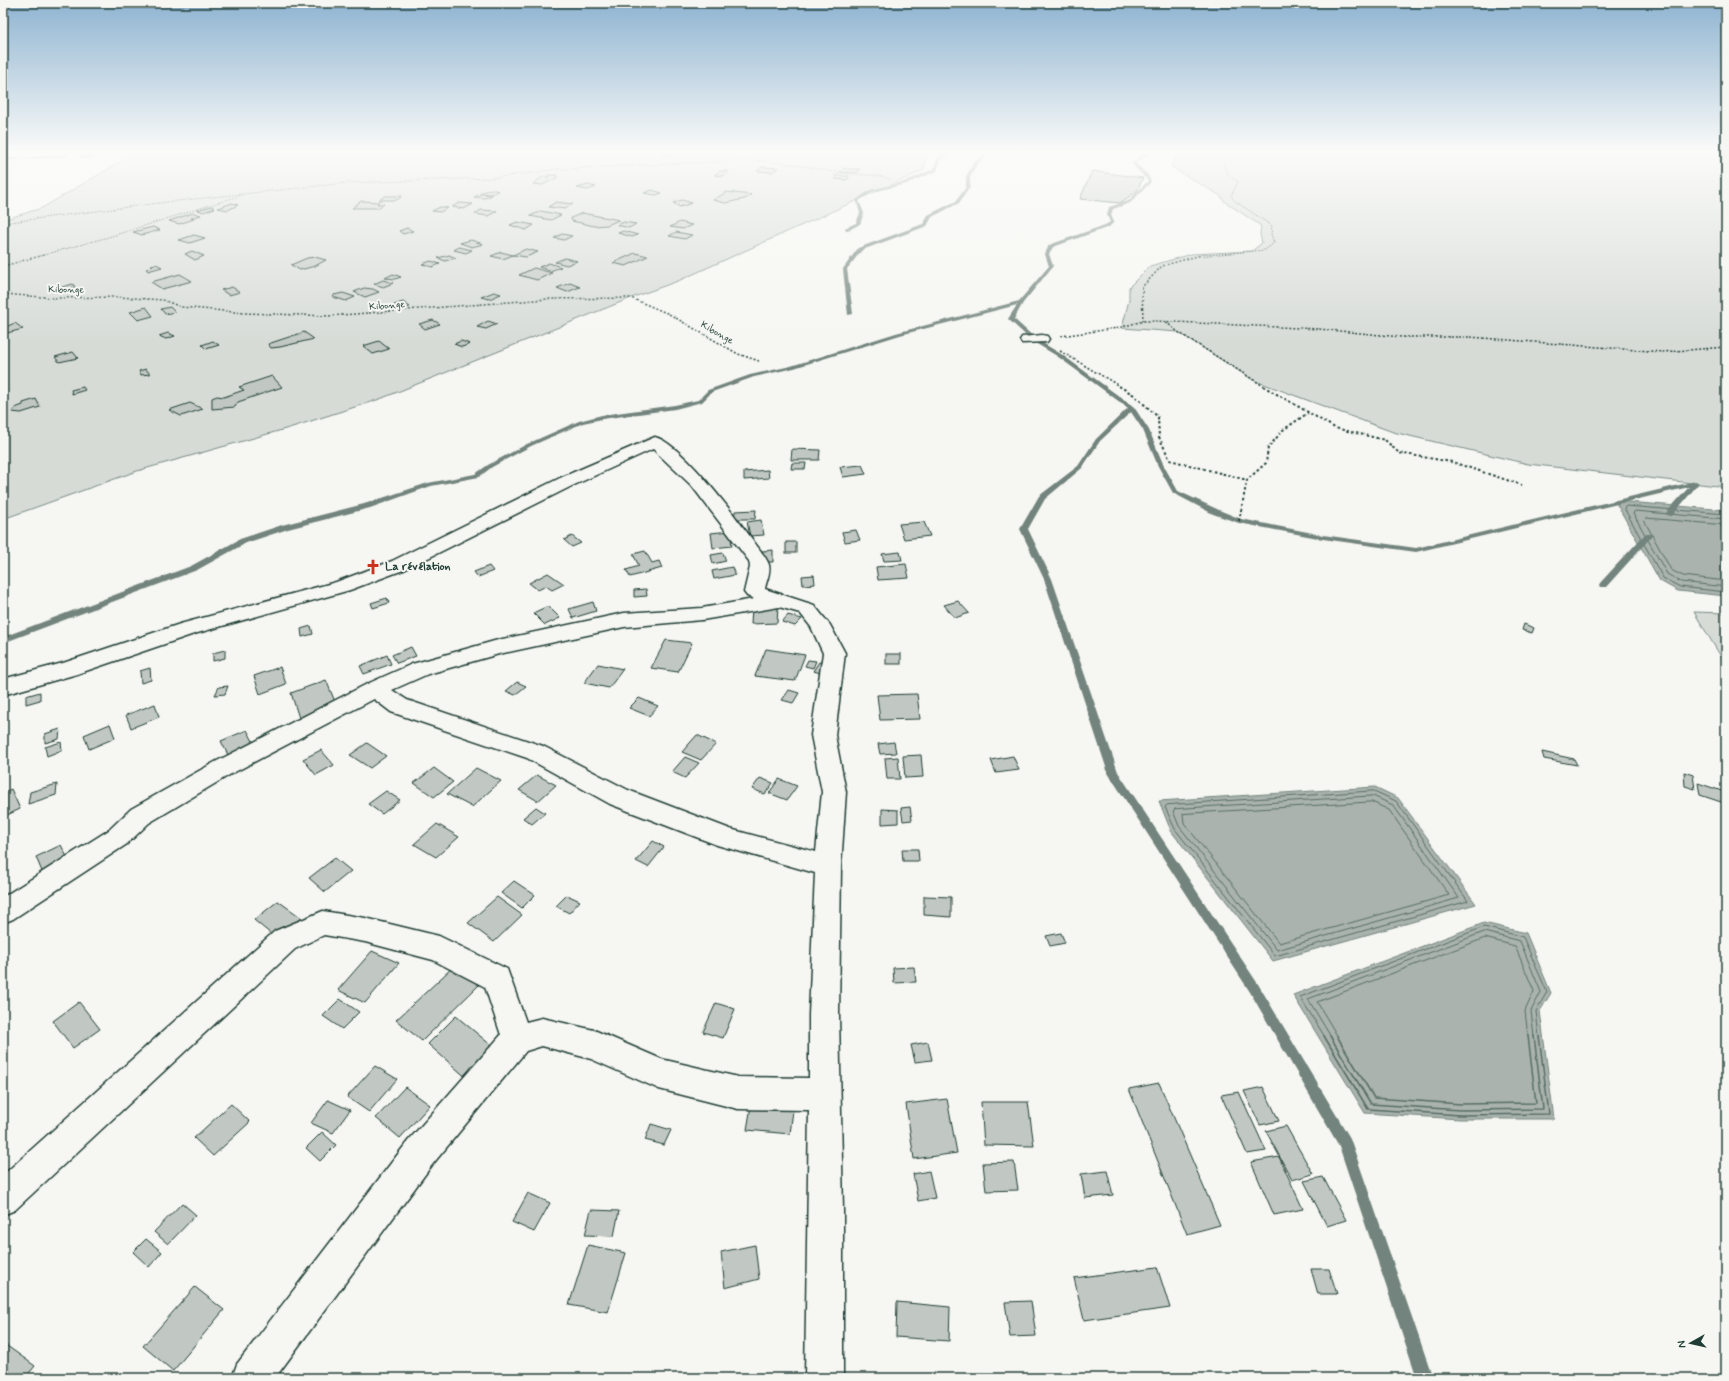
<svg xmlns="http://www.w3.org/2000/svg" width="1729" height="1381" font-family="Mynerve,sans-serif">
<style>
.green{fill:#d6dbd6;stroke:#7a8c85}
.water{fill:#aab3ae;stroke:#72847d}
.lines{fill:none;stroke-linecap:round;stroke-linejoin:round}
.shore-far1{stroke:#576c65;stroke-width:1}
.shore{stroke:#576c65;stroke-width:1.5}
.stream{fill:#72847d;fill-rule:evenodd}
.building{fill:#c1c8c3;stroke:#1f3d34}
.minor-casing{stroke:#1f3d34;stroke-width:3}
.path-far2{stroke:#1f3d34;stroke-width:1;stroke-dasharray:1.5 1.5;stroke-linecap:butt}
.path-far1{stroke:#1f3d34;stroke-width:1.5;stroke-dasharray:2 2;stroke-linecap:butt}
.path{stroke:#1f3d34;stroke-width:2;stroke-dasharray:2.5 2.5;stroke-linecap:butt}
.minor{fill:#f6f6f2;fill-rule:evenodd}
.labels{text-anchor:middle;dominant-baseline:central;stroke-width:4;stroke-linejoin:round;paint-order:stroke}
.far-street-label{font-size:10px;fill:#1f3d34;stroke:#f6f6f2}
.poi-label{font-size:12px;font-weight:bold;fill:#1f3d34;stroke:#f6f6f2;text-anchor:start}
</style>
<rect width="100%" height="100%" fill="#f6f6f2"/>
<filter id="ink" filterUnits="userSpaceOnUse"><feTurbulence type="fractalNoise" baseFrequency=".025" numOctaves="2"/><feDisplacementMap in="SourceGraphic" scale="8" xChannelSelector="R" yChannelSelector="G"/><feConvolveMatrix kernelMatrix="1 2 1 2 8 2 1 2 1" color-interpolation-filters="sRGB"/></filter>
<g filter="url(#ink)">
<g class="green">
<polygon points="137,152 927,152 924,170 678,281 631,298 380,399 289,428 137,471 3,519 3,220 42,208"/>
<polygon points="1179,152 1726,152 1726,487 1528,464 1393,432 1253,380 1178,332 1122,328 1129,300 1129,287 1150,266 1192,254 1252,251 1262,243 1260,234 1261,226 1224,201 1221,196 1171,167"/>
<polygon points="1694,612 1726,613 1726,665"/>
</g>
<g class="water">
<polygon points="1615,501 1726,510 1726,596 1678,591 1660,581"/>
<polygon points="1375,787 1398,798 1476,904 1273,961 1171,831 1159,801"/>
<polygon points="1484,923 1526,933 1551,993 1540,1011 1554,1119 1460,1119 1365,1113 1293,995"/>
</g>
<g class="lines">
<g class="shore-far1">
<polyline points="1726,514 1626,506 1624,508 1663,578 1680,587 1726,592"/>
<polyline points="1726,519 1635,511 1633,513 1667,574 1681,582 1726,587"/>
<polyline points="1726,525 1646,518 1644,520 1671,570 1683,576 1726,581"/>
<polygon points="1374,791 1396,801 1468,901 1275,956 1175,829 1165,807 1167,805"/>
<polygon points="1373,796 1393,805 1459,898 1277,950 1179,826 1173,811 1175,809"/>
<polygon points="1372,802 1389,810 1449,895 1279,943 1184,823 1183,814"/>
<polyline points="1325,1037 1300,997 1484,927 1523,937 1547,992 1536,1011 1539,1037"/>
<polyline points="1331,1037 1308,999 1484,932 1520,941 1541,992 1531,1011 1534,1037"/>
<polyline points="1338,1037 1317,1002 1485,938 1515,946 1534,991 1525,1011 1528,1037"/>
</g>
<g class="shore">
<polyline points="1324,1036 1368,1109 1460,1115 1549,1114 1539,1036"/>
<polyline points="1330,1036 1371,1104 1460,1110 1543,1109 1534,1036"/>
<polyline points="1337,1036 1374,1098 1461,1104 1536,1103 1528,1036"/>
</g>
<g class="stream">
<polygon points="947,152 951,152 940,160 937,171 906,184 872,192 859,201 864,213 860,224 849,230 845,230 845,228 856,223 860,213 856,200 870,190 904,182 934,169 937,158"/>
<polygon points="987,152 991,152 977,164 970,177 970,187 959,203 932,217 927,226 862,250 847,269 853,314 848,315 843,269 858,248 923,224 928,215 956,201 966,187 966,177 973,163"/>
<polygon points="1148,152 1152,152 1135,163 1148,175 1151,182 1130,203 1113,209 1111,215 1114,222 1109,227 1053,247 1049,254 1053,266 1023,303 1014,319 1036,339 1061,354 1134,407 1149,430 1164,466 1178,491 1219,510 1241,519 1323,535 1416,548 1696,481 1699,483 1672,516 1669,516 1665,514 1689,487 1416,552 1323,539 1239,523 1213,514 1173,493 1158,466 1143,430 1131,412 1100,441 1082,468 1045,499 1028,529 1052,579 1118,772 1258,984 1350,1138 1433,1378 1417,1378 1339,1146 1250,992 1108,773 1044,579 1020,529 1039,496 1078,466 1096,439 1128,408 1057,356 1032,341 1009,320 1008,319 1017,305 900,335 794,368 754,377 712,392 702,402 675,409 602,419 583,423 531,446 492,467 479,477 431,486 370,508 288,529 246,543 197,570 3,643 3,637 191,566 240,539 282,525 364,504 428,483 475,474 488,465 527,444 579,421 602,415 675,405 698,400 708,390 750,375 791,366 896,333 1019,301 1049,266 1045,254 1049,245 1105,225 1110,222 1107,215 1109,207 1128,201 1148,181 1131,163"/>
<polygon points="1645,534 1651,534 1652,536 1606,587 1600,587 1599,585 1600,583"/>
</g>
</g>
<g class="building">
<polygon points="663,152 674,152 674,155 663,156"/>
<polygon points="92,153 101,153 93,158 80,157"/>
<polygon points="762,167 778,168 772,172 757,171"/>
<polygon points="844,168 846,169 860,169 857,173 840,172"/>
<polygon points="721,171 728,171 728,173 722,176 714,175"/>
<polygon points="1092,171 1143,178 1137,191 1120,203 1080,199"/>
<polygon points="548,175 557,175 557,178 542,185 533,184 544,176 548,178"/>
<polygon points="836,175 843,176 849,176 847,180 835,179"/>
<polygon points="588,185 596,187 588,190 577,188"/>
<polygon points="490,189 499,191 491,194 480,193"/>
<polygon points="652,190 662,193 656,195 644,193"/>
<polygon points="727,192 751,195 745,199 725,203 713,200"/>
<polygon points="481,194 492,195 485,198 474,197"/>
<polygon points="385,196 402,196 397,200 379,200"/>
<polygon points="682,200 692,203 680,207 673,203"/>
<polygon points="361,201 379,202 377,204 384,204 379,208 352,208"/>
<polygon points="556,202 573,204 565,209 548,207"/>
<polygon points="232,203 238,205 228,210 218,208"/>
<polygon points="459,203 473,204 464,209 452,207"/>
<polygon points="212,206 215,208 203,212 198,210"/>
<polygon points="440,207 448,208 440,212 432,211"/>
<polygon points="481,210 497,211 488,216 475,214"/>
<polygon points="541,211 561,215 551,220 530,216"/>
<polygon points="193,213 201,215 191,218 194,219 179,224 169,221"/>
<polygon points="582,213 609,218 619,220 607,225 594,226 572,221 571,218"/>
<polygon points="517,222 534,225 526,230 510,225"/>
<polygon points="624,222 636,224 629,228 617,225"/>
<polygon points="680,222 692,225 683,229 670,227"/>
<polygon points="153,227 160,230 142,235 133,232"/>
<polygon points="407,228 413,231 403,234 399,231"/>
<polygon points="623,231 638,235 632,237 618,233"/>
<polygon points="676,232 692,235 685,239 669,236"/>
<polygon points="562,234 572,236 564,240 554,238"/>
<polygon points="194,235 205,238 190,243 179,240"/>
<polygon points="471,240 483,244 472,247 460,243"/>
<polygon points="459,247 472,250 466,253 454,250"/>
<polygon points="526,249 538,252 526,257 513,255"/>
<polygon points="192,251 204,256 195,260 185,254"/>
<polygon points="501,252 513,255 503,259 491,256"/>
<polygon points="635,253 648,256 626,266 613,263"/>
<polygon points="449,255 456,258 445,261 438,258"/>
<polygon points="315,257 326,260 315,266 300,270 291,265 307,258"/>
<polygon points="565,258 577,261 567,265 555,262"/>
<polygon points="431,261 440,264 432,267 422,264"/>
<polygon points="549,263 561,267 550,271 539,267"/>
<polygon points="156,264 162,267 148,271 146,269 152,267 153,266 151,265"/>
<polygon points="534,268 552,273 537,280 519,275"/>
<polygon points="180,274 192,281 162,289 151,282"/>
<polygon points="393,274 401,277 395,279 385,278"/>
<polygon points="383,280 393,283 383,287 374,284"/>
<polygon points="570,283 580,287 567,292 557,288"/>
<polygon points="73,284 75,287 55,292 54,289"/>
<polygon points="232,287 240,292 229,295 221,290"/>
<polygon points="364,288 373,289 379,292 365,297 354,292"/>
<polygon points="494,292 501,294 489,299 481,297"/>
<polygon points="343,293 355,297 346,301 333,297 334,295"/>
<polygon points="403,302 410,307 402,309 394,305"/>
<polygon points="146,307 153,316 138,320 130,312"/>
<polygon points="170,307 175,312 165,314 161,309"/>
<polygon points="433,320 440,324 425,329 419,324"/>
<polygon points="488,321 497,324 486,329 477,327"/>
<polygon points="15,323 23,329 3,334 3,328"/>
<polygon points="304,332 314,339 280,347 271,348 268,344"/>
<polygon points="168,333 175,336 166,339 159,336"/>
<polygon points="213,341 219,345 206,349 202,345"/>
<polygon points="379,341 389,349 373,354 363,346"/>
<polygon points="461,341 470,344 462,347 454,344"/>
<polygon points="73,352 78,358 59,362 55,357"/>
<polygon points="146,369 150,374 141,375 139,371"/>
<polygon points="272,376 282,387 238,402 235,407 212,409 212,398 217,396 224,397 244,390 239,387"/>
<polygon points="83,387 85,390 72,394 71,390"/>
<polygon points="36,399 40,407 21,413 12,412 15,408 23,405 23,403"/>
<polygon points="190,403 203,409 181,416 169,410"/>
<polygon points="792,449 820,450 819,460 791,460"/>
<polygon points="792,463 806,463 805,469 791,469"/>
<polygon points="862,465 866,474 843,477 840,467"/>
<polygon points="768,470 769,478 744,480 744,472"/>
<polygon points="756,510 755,519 734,519 735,511"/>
<polygon points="761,520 764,535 750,536 747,522"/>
<polygon points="924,522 930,536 904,539 899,524"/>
<polygon points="856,530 860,540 845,542 842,532"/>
<polygon points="730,531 732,546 713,548 711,533"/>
<polygon points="572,536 581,543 572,547 564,540"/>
<rect x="786" y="542" width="10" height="11"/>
<polygon points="773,550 773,562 762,562 762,551"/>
<polygon points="645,551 652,563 659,561 662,568 630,577 626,570 639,566 633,554"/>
<polygon points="900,552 902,560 884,561 882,554"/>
<polygon points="723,553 726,561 713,564 711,555"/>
<polygon points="906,564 909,578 878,580 876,567"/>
<polygon points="489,566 493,571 478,577 474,572"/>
<polygon points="732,567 735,575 714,579 712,571"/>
<polygon points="548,573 564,584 552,590 546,586 538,590 529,583"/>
<polygon points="814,575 815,584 803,585 802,576"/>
<polygon points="646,589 647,596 634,597 634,590"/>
<polygon points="387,598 389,603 373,608 371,603"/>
<polygon points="958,601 969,613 955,618 944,605"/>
<polygon points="593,602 596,611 573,618 569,609"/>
<polygon points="548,606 560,618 545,625 533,613"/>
<polygon points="778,607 777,623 751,624 752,608"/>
<polygon points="788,615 802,619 795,626 782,622"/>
<polygon points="1524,624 1534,628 1532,633 1522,630"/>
<polygon points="311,626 313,634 302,637 301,629"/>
<polygon points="666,640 692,643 678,672 651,668"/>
<polygon points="411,647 416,656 397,663 392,655"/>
<polygon points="766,649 805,655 795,681 755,676"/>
<polygon points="225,650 225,658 213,661 213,653"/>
<rect x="886" y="654" width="15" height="10"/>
<polygon points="387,655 391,664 364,674 360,666"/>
<polygon points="808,660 816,661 813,668 805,666"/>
<polygon points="819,662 830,665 825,674 813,671"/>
<polygon points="598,664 623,669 609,688 584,683"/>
<polygon points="280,667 286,684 260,694 254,676"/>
<polygon points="150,668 151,680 141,683 140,671"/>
<polygon points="326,680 336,704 299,718 291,693"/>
<polygon points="517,682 526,686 515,695 506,691"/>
<polygon points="228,686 225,694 215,695 219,687"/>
<polygon points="789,690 799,693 793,703 782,700"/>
<polygon points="40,692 40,700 26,704 26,696"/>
<polygon points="917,694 920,719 880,720 877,695"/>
<polygon points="639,698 658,706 649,716 629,708"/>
<polygon points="155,704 159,717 131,728 126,715"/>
<polygon points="110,724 115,738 89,749 84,735"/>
<polygon points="60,729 59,739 45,743 45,734"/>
<polygon points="247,730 254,743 228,755 221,741"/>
<polygon points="697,735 716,744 701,760 682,752"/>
<polygon points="61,742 62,750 47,756 45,747"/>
<polygon points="894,742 896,753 880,754 878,744"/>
<polygon points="367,743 386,756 370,768 350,755"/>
<polygon points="321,750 334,765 316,775 303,759"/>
<polygon points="1542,752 1574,759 1577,765 1544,759"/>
<polygon points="921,755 923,777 905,778 903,756"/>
<polygon points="1013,756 1019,770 996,773 991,760"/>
<polygon points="685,757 699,763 685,778 672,772"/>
<polygon points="898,757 900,779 887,779 885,758"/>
<polygon points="434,768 453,782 434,797 414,783"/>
<polygon points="476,768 501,781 472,807 447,794"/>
<polygon points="1684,772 1693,775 1695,789 1685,786"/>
<polygon points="537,775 556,785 538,801 519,790"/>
<polygon points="760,778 773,783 765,794 752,789"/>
<polygon points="779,779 797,786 787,800 769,793"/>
<polygon points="1698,783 1722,791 1724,803 1700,795"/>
<polygon points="57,784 56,795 28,804 30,792"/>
<polygon points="11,789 20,809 3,817 3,793"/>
<polygon points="386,791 400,800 382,814 368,804"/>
<polygon points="536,807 545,813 532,824 523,818"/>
<polygon points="910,807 912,820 903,821 901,808"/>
<polygon points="882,809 898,810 898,823 882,824"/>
<polygon points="437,824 459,837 436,857 414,844"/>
<polygon points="653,841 664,847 648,867 636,861"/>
<polygon points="61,845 69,861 43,874 36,857"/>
<polygon points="902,849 918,849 919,861 903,861"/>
<polygon points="335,858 351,871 325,892 309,878"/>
<polygon points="514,881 535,895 522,908 501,893"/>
<polygon points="567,895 580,901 569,913 556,906"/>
<polygon points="924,896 951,897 951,917 924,915"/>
<polygon points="497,897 522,915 494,942 468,923"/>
<polygon points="278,901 302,918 277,939 254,920"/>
<polygon points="1061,933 1065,943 1050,946 1046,936"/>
<polygon points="372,951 399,963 365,1003 338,990"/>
<polygon points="454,966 479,985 422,1041 396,1020"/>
<polygon points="914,967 916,982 894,983 893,968"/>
<polygon points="340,999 359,1012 342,1029 323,1016"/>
<polygon points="79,1002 100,1029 73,1048 53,1021"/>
<polygon points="716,1003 735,1009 723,1038 703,1032"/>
<polygon points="456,1016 498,1051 469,1080 428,1044"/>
<polygon points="928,1042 932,1060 915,1062 911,1045"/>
<polygon points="375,1066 397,1079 369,1112 347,1097"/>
<polygon points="1159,1083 1220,1225 1187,1234 1129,1089"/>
<polygon points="405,1087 430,1105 400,1138 376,1118"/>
<polygon points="1263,1087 1279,1121 1260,1125 1244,1091"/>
<polygon points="1239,1092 1266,1151 1247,1154 1221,1095"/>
<polygon points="947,1099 957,1153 914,1159 906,1104"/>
<polygon points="328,1100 350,1110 333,1133 311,1123"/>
<polygon points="981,1102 1028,1102 1034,1146 984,1145"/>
<polygon points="231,1104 250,1122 213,1156 194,1138"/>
<polygon points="751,1106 793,1110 790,1134 747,1130"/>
<polygon points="651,1124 671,1130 664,1145 645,1140"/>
<polygon points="1286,1126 1313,1174 1292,1180 1266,1131"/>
<polygon points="322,1132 336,1145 320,1161 306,1148"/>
<polygon points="1279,1157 1303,1209 1274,1215 1251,1162"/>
<polygon points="1014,1162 1018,1190 986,1191 983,1163"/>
<polygon points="929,1171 935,1198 918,1201 913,1174"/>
<polygon points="1107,1171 1113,1195 1085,1198 1081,1174"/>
<polygon points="1323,1177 1346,1220 1327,1226 1304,1181"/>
<polygon points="528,1193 550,1203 534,1232 512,1222"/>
<polygon points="182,1203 196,1215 168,1244 154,1232"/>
<polygon points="591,1210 619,1211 614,1236 585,1235"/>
<polygon points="146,1239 162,1252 149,1267 133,1252"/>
<polygon points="588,1245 626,1253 608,1312 569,1305"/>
<polygon points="755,1245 759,1279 725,1288 721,1252"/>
<polygon points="1157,1267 1170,1308 1084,1320 1074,1278"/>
<polygon points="1311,1269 1329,1269 1337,1294 1318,1294"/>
<polygon points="195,1287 224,1310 173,1371 143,1346"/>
<polygon points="1031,1301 1036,1336 1010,1337 1005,1302"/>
<polygon points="897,1302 950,1307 949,1341 896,1337"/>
<polygon points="3,1343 35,1366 25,1378 3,1378"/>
</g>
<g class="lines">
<g class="minor-casing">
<g id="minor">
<polygon points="23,152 69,152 64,155 3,159 3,153"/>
<polygon points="1042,335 1047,336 1049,339 1047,342 1022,343 1020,340 1022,337"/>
<path d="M655,437C682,444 734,515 752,539C757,547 766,556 769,565C771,572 766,582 765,589L814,605L830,625L845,653L835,735L846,792L841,866L839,1015L843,1211V1378H805L809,1110L738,1109L659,1089L591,1059L542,1046L526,1051L432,1165L275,1378H232L237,1364L408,1141L501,1035L485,987L433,960L365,942L324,935L295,949L15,1210L3,1215V1175L275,931L323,911L365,918L439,936L507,969L526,1022L542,1018L594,1030L661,1059L738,1077L809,1078V1015L815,873L717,845L610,804L527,758L391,712L374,699L231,774L149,823L127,844L13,919L3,923V897L109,830L131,809L215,762L367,684L412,664L498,640L624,613L702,608L754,599L747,596L744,592L750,567L749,561L692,486L653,449L572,486L406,569L350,590L194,634L77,674L3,695V679L63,663L180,624L336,582L392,561L560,478ZM779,607L800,613L811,627L823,653L811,735L822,792L816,852L730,829L628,790L543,746L407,700L392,690L428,674L499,654L624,627L702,620Z"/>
</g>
</g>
<g class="path-far2">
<polyline points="3,223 167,202 346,183 492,178 559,169 754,160 797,165 841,173 880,176 892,180"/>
<polyline points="40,256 112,236 242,195"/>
<polyline points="1198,256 1265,250 1274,243 1271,234 1272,226 1235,201 1231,196 1238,182 1228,174 1223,163 1230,155 1239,152"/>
</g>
<g class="path-far1">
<polyline points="3,266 44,255"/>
<polyline points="3,294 55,298 118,297 163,300 181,307 245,313 329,316 548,299 631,298 669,314 738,354 759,361"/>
<polyline points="1143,321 1142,287 1162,266 1201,255"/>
<polyline points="1166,322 1178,332 1265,387"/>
<polyline points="1061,336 1118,328 1143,321 1156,321 1319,329 1401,337 1470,337 1662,352 1726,347"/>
<polyline points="1060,351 1121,387"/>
</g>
<g class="path">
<polyline points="1119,386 1134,395 1158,417 1159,437 1170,460 1247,480"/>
<polyline points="1263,386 1335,428 1385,440 1399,453 1452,462 1522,485"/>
<polyline points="1239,521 1247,480 1266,463 1268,448 1283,430 1308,413"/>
</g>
<use href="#minor" class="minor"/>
</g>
</g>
<linearGradient id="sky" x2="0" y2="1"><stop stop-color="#8fb4d1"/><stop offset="0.44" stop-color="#fbfbf9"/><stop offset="1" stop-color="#fbfbf9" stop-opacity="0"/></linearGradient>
<rect width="1729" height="345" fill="url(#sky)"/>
<defs>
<g id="church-bare" transform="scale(1.2)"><path d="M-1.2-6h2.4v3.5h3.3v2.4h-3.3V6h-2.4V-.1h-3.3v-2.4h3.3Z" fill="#c8321e" stroke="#f6f6f2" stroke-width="2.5" paint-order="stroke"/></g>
</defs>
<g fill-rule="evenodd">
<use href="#church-bare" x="373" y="567"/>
</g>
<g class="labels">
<g class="far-street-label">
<text transform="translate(66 290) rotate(1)">Kibonge</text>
<text transform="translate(387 306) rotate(-4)">Kibonge</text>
<text transform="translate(717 333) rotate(30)">Kibonge</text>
</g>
<g class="poi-label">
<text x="385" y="567">La révélation</text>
</g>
</g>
<rect width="1729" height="1381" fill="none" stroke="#f6f6f2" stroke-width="16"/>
<rect x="8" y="8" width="1713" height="1365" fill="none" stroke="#1f3d34" stroke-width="1.5" filter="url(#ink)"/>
<g transform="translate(1691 1343) rotate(262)" stroke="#f6f6f2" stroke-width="3" paint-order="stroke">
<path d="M0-3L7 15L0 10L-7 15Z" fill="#1f3d34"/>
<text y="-6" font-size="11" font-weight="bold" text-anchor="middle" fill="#1f3d34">N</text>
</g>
</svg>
